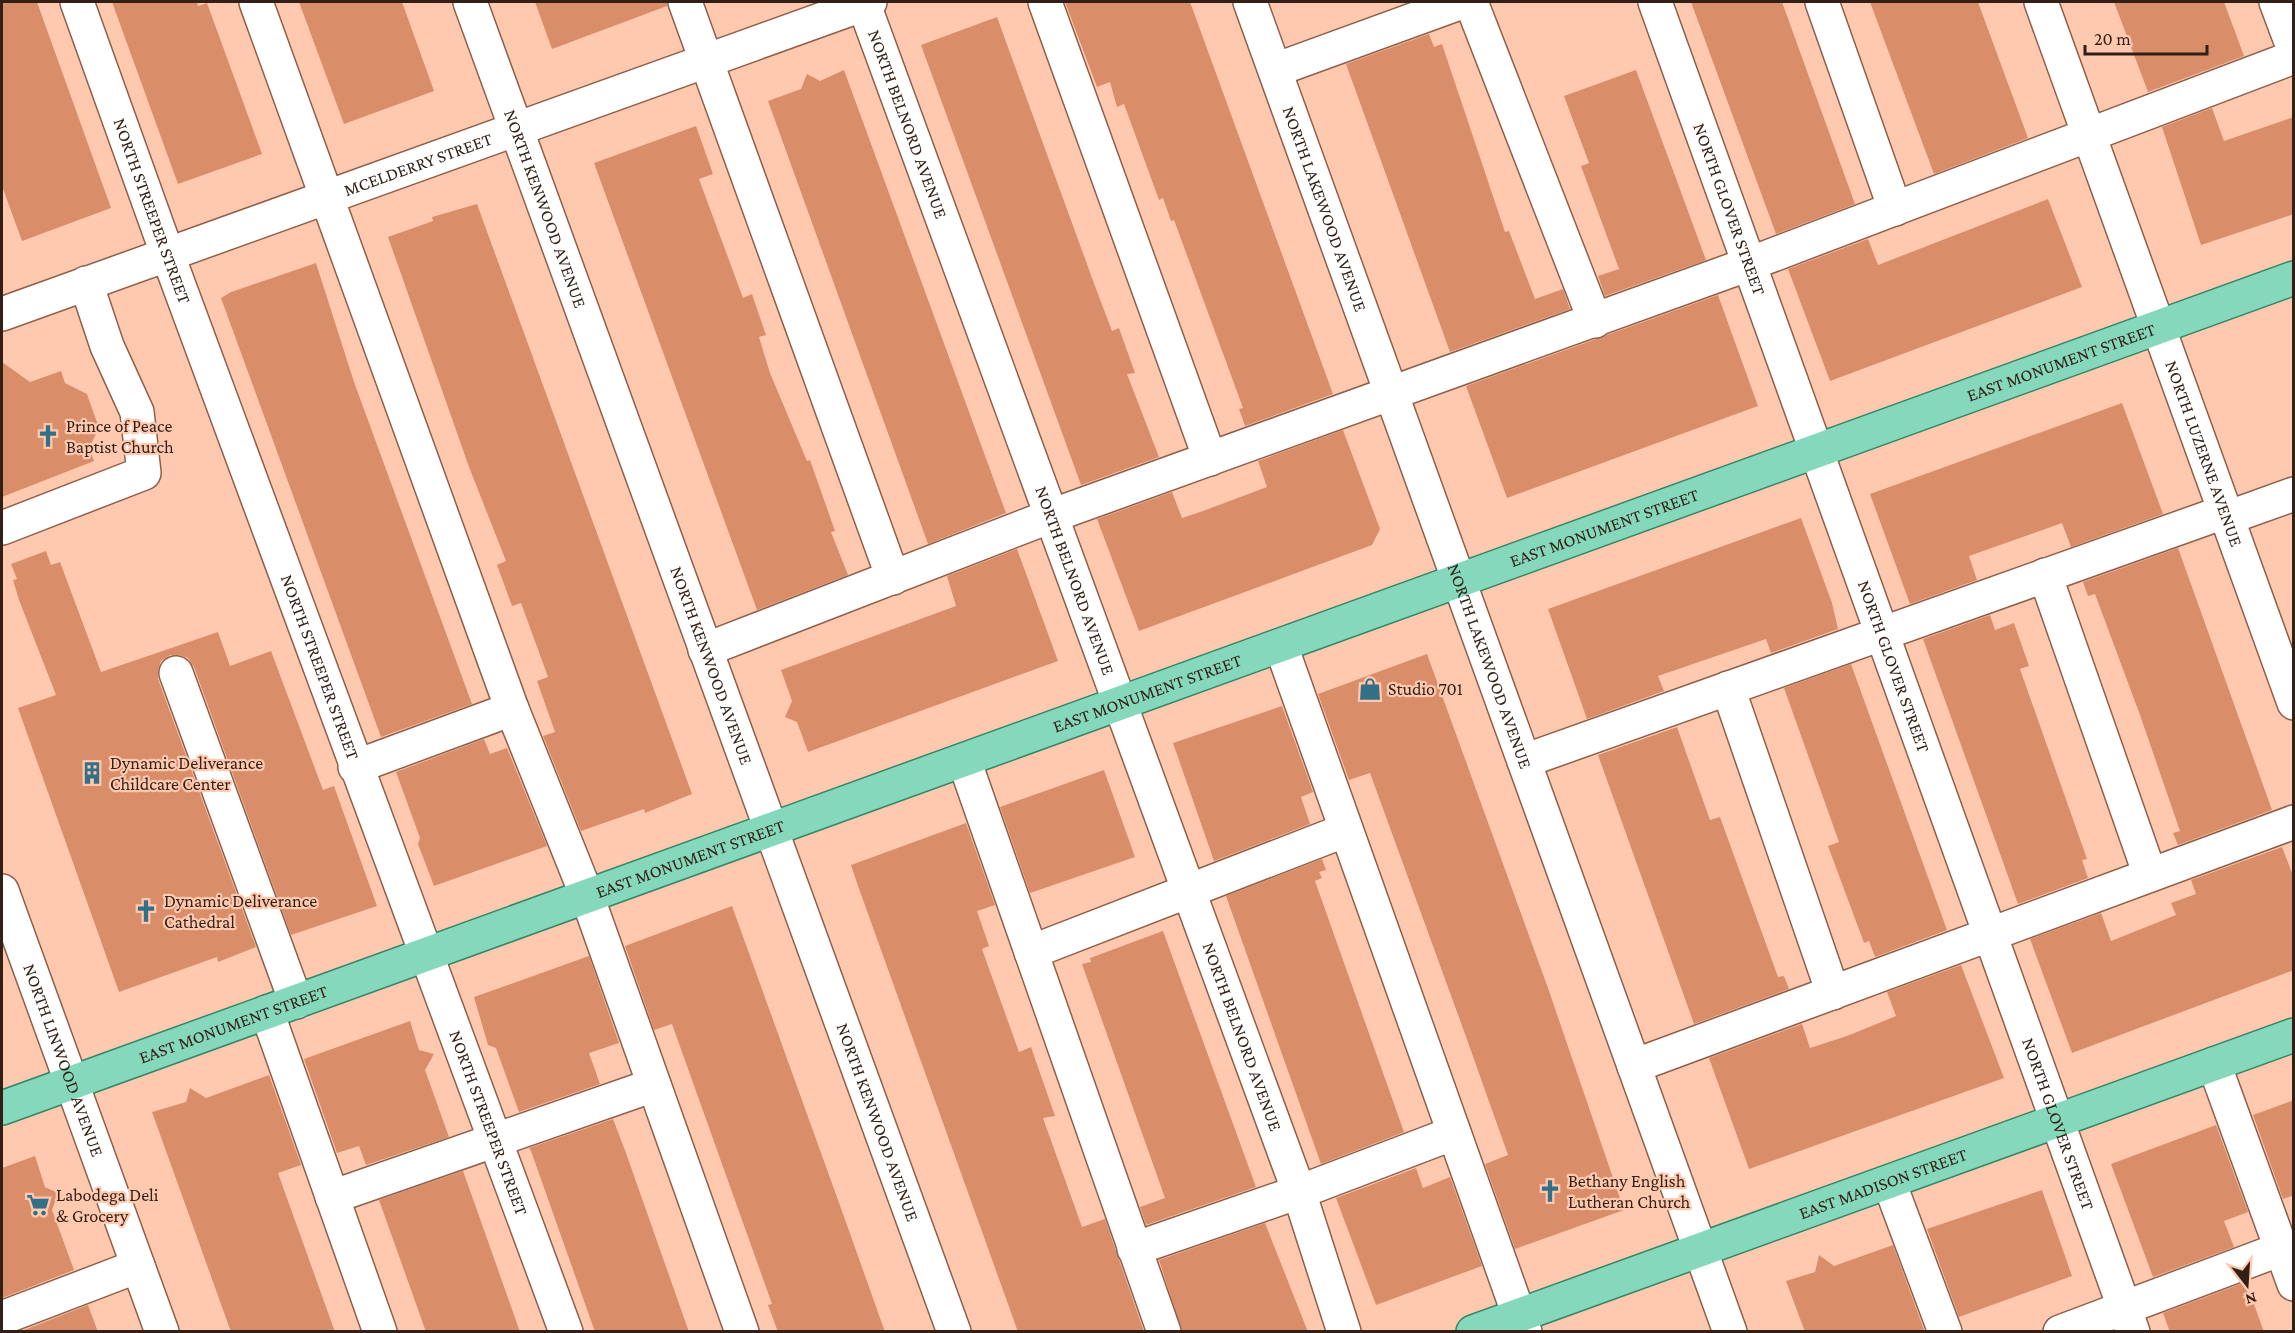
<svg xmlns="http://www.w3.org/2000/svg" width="2295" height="1333" font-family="'Crimson Pro',serif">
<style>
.building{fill:#da8d69}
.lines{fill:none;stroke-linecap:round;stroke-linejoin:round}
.minor-casing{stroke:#8f5f49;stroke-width:36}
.major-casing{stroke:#358666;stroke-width:36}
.minor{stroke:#fff;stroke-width:33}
.major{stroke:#86d8bd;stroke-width:33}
.labels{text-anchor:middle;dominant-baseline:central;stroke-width:4.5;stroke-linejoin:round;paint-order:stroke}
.street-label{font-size:18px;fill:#321f15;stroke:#ffc9b0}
.poi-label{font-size:18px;fill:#321f15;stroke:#ffc9b0;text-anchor:start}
</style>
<rect width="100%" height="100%" fill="#ffc9b0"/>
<g class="building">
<polygon points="2,2 37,2 111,208 22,241 2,186"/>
<polygon points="112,2 197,2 198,6 207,3 262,154 178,184"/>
<polygon points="299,2 402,2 434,91 344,124"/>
<polygon points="535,2 667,2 667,6 552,49"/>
<polygon points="1065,2 1190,2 1333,394 1245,426 1239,409 1243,408 1174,220 1171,221 1163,198 1159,200 1124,104 1117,107 1110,82 1097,87"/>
<polygon points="1691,2 1782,2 1855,204 1776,234"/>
<polygon points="1870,2 1978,2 2028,138 1934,174"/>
<polygon points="2114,2 2224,2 2244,56 2148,92"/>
<polygon points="997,17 1095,286 1112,331 1119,328 1135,373 1127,374 1159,457 1081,485 921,45"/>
<polygon points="1429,34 1434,47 1442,44 1505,232 1509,231 1535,299 1563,289 1570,309 1450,352 1346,64"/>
<polygon points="844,70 1006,513 928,544 768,101 801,89 807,74 820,81"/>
<polygon points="1636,70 1706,260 1605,296 1598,276 1619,269 1581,166 1589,163 1564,96"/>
<polygon points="2212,108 2224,141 2294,117 2294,214 2201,245 2162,127"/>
<polygon points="696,126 713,174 699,179 743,298 752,294 766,335 759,337 770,373 807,461 810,460 835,531 831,532 848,575 757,610 594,163"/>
<polygon points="2048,199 2082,287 1830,381 1788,269 1868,239 1878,265"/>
<polygon points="477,204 692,794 645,813 644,809 581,831 543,736 555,732 537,681 548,677 521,603 512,606 497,565 506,561 469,467 388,237 433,221 432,217"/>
<polygon points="316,263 354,382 472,704 381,737 221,298 231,292"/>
<polygon points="1718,295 1758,406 1507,498 1466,386"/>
<polygon points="2,362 30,382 61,371 65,383 87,394 99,428 89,448 94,461 2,497"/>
<polygon points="2122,403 2163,514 2071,547 2062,523 1969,556 1977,580 1910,604 1870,494"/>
<polygon points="1343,430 1380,529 1372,545 1139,631 1097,519 1172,492 1182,518 1203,511 1267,487 1258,461"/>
<polygon points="1801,518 1832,603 1838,629 1771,653 1766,639 1658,676 1664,691 1587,719 1548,609"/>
<polygon points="2178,548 2272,810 2178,845 2173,833 2180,831 2140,715 2095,594 2088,596 2083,582"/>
<polygon points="1017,549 1058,661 808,752 797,722 785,717 792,701 781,670 956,606 947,576"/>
<polygon points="46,551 51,565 60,562 101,672 218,632 230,666 271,651 323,790 334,786 377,906 291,935 194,667 188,658 180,655 170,655 161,661 158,670 158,679 256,947 218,962 217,957 119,992 18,708 56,695 19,600 13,580 17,579 11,564"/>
<polygon points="1990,615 1995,630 2014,623 2029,666 2020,669 2087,859 2082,860 2088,878 2018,904 1923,639"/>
<polygon points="1427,654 1548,988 1624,1210 1515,1249 1485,1164 1508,1155 1465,1034 1370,773 1349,780 1318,694"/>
<polygon points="1851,664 1947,930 1875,957 1869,941 1864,943 1828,846 1839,842 1784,688"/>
<polygon points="1282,706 1313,792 1301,797 1310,824 1214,861 1173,743"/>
<polygon points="1677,727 1710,820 1720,817 1778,977 1784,976 1789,989 1694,1024 1598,755"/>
<polygon points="484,739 490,754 507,748 547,846 434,886 418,844 420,838 396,772"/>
<polygon points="1104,770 1135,857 1030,893 1000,807"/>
<polygon points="966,823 995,905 977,911 989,946 982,949 1019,1052 1031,1047 1055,1116 1043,1118 1082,1227 1105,1219 1144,1332 1018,1332 857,883 851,865"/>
<polygon points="2282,847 2294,878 2294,970 2072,1053 2030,939 2101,913 2111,941 2176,915 2171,903 2196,894 2191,880"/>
<polygon points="1322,859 1326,870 1319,872 1322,878 1315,881 1404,1132 1321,1164 1226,896"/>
<polygon points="732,906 847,1225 885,1332 778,1332 768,1305 772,1304 672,1024 654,1030 625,946"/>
<polygon points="1163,931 1256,1187 1146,1225 1140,1207 1165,1198 1082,964 1091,962 1090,958"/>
<polygon points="589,956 619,1043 589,1053 600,1084 519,1112 496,1048 488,1045 474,997"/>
<polygon points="1961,965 2004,1078 1749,1169 1709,1058 1802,1024 1810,1048 1847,1036 1896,1016 1887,992"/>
<polygon points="410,1021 419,1050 434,1054 425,1070 449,1137 366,1165 359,1146 337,1153 304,1059"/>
<polygon points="269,1075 301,1165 278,1173 335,1332 231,1332 152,1112 186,1102 190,1088 206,1098"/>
<polygon points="2294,1100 2294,1195 2283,1199 2253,1115"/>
<polygon points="613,1119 626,1153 689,1332 595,1332 531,1151 529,1148"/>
<polygon points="2216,1125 2248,1212 2224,1221 2234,1247 2153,1277 2111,1164"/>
<polygon points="35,1156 45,1187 58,1193 52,1210 74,1270 2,1298 2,1168"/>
<polygon points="1416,1168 1423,1188 1450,1177 1482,1266 1376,1305 1336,1198"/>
<polygon points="463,1171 478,1213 520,1332 426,1332 379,1200"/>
<polygon points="2042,1190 2072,1276 1959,1317 1927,1229"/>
<polygon points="1265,1223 1308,1332 1182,1332 1159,1260"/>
<polygon points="1893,1245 1924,1330 1805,1332 1786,1281 1815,1272 1819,1255 1834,1266"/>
<polygon points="2246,1282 2264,1332 2170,1332 2163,1313"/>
<polygon points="88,1305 98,1332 19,1332"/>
</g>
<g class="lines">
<g class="minor-casing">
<g id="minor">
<path id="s1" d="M77,2L167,253L566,1332"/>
<polyline points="256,2 512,709 587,896 742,1332"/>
<path id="s2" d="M470,2L954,1332"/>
<polyline points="685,2 893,578"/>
<path id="s3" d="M863,2L1299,1192L1344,1332"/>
<polyline points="1045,2 1210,459"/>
<path id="s4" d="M1250,2L1730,1332"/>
<polyline points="1471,2 1595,321"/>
<path id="s5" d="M1655,2L2133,1332"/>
<polyline points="1822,2 1895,209"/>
<path id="s6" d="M2041,2L2294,703"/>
<polyline points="2276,2 2294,50"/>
<polyline points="1275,70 1462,2"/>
<path id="s7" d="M2,314L870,2"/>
<polyline points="2227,518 2294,494"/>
<polyline points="2,528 144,473 137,412 107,346 86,283"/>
<polyline points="2045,575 2150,875"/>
<polyline points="1281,646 1525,1332"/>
<polyline points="705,650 1051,516 1749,264 2294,57"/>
<polyline points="176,673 296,1002"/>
<polyline points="1728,688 1833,993"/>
<polyline points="964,760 1164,1332"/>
<polyline points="1524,761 2224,512"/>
<polyline points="355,767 512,709"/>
<path id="s8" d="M2,891L162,1332"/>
<polyline points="1031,952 1346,830"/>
<polyline points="267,1012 380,1332"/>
<polyline points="2214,1064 2294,1284"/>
<polyline points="1634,1066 2294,822"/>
<polyline points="1889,1182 1945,1332"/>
<polyline points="332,1197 654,1085"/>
<polyline points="1134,1249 1299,1192 1454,1133"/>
<polyline points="2,1318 138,1266"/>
<polyline points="2060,1332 2281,1249"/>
</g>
</g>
<g class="major-casing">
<g id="major">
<path id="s9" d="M2,1108L2294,278"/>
<path id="s10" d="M1473,1332L2294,1035"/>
</g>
</g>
<use href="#minor" class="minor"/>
<use href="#major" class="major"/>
</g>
<defs>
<g id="church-bare" transform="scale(1.8)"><path d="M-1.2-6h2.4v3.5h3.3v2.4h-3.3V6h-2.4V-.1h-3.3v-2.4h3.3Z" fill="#336f86" stroke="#ffc9b0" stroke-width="2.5" paint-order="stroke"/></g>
<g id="shop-bare" transform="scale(1.8)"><path d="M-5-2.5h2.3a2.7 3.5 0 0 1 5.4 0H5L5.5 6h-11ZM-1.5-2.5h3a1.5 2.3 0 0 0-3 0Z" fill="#336f86" stroke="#ffc9b0" stroke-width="2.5" paint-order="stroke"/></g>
<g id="building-bare" transform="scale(1.8)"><path d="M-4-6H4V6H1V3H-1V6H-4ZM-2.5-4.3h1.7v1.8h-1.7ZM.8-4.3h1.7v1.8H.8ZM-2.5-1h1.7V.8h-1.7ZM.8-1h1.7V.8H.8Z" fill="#336f86" stroke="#ffc9b0" stroke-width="2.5" paint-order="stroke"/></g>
<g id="supermarket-bare" transform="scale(1.8)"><path d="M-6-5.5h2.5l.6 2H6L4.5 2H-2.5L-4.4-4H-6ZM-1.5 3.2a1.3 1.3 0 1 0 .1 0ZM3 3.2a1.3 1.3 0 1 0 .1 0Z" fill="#336f86" stroke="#ffc9b0" stroke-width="2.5" paint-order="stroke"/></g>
</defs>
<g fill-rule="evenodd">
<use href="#church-bare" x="48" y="436"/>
<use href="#shop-bare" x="1370" y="689"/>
<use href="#building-bare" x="92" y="773"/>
<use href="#church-bare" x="146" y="911"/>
<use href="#church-bare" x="1550" y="1191"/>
<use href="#supermarket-bare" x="38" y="1205"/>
</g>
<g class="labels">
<g class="street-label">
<text stroke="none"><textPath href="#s3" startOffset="130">NORTH BELNORD AVENUE</textPath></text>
<text stroke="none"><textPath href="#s7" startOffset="442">MCELDERRY STREET</textPath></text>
<text stroke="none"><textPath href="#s4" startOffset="220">NORTH LAKEWOOD AVENUE</textPath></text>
<text stroke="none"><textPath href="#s5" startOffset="220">NORTH GLOVER STREET</textPath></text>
<text stroke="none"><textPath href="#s2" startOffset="220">NORTH KENWOOD AVENUE</textPath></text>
<text stroke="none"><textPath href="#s1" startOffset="222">NORTH STREEPER STREET</textPath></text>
<text stroke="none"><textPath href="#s9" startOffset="2190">EAST MONUMENT STREET</textPath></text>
<text stroke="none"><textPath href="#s6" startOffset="480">NORTH LUZERNE AVENUE</textPath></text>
<text stroke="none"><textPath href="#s9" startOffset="1704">EAST MONUMENT STREET</textPath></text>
<text stroke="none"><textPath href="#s3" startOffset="616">NORTH BELNORD AVENUE</textPath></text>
<text stroke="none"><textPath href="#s1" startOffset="708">NORTH STREEPER STREET</textPath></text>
<text stroke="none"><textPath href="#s2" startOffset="706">NORTH KENWOOD AVENUE</textPath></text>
<text stroke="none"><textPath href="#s4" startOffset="706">NORTH LAKEWOOD AVENUE</textPath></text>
<text stroke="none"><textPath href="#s5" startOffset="706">NORTH GLOVER STREET</textPath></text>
<text stroke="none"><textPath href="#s9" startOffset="1218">EAST MONUMENT STREET</textPath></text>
<text stroke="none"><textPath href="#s9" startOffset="732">EAST MONUMENT STREET</textPath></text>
<text stroke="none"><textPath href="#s9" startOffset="246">EAST MONUMENT STREET</textPath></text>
<text stroke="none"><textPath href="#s3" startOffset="1102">NORTH BELNORD AVENUE</textPath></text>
<text stroke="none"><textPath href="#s8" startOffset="180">NORTH LINWOOD AVENUE</textPath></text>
<text stroke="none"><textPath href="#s1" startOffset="1194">NORTH STREEPER STREET</textPath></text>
<text stroke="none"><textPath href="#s2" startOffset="1192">NORTH KENWOOD AVENUE</textPath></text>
<text stroke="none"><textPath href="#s5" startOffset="1192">NORTH GLOVER STREET</textPath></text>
<text stroke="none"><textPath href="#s10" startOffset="436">EAST MADISON STREET</textPath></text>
</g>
<g class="poi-label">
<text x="66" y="426">Prince of Peace<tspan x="66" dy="21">Baptist Church</tspan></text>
<text x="1388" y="689">Studio 701</text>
<text x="110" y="763">Dynamic Deliverance<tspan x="110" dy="21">Childcare Center</tspan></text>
<text x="164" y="901">Dynamic Deliverance<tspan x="164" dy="21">Cathedral</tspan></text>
<text x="1568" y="1181">Bethany English<tspan x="1568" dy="21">Lutheran Church</tspan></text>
<text x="56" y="1195">Labodega Deli<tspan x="56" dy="21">&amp; Grocery</tspan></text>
</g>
</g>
<rect width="2295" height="1333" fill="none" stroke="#321f15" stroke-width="6"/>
<g transform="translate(2247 1285) rotate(163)" stroke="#ffc9b0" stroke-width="4.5" paint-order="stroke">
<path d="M0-4.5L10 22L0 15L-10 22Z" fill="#321f15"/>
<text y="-9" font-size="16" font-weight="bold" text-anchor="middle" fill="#321f15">N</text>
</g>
<path d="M2085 45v9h122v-9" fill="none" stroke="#321f15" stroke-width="3"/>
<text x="2094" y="45" font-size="18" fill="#321f15" stroke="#ffc9b0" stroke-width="4.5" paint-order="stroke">20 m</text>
</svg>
